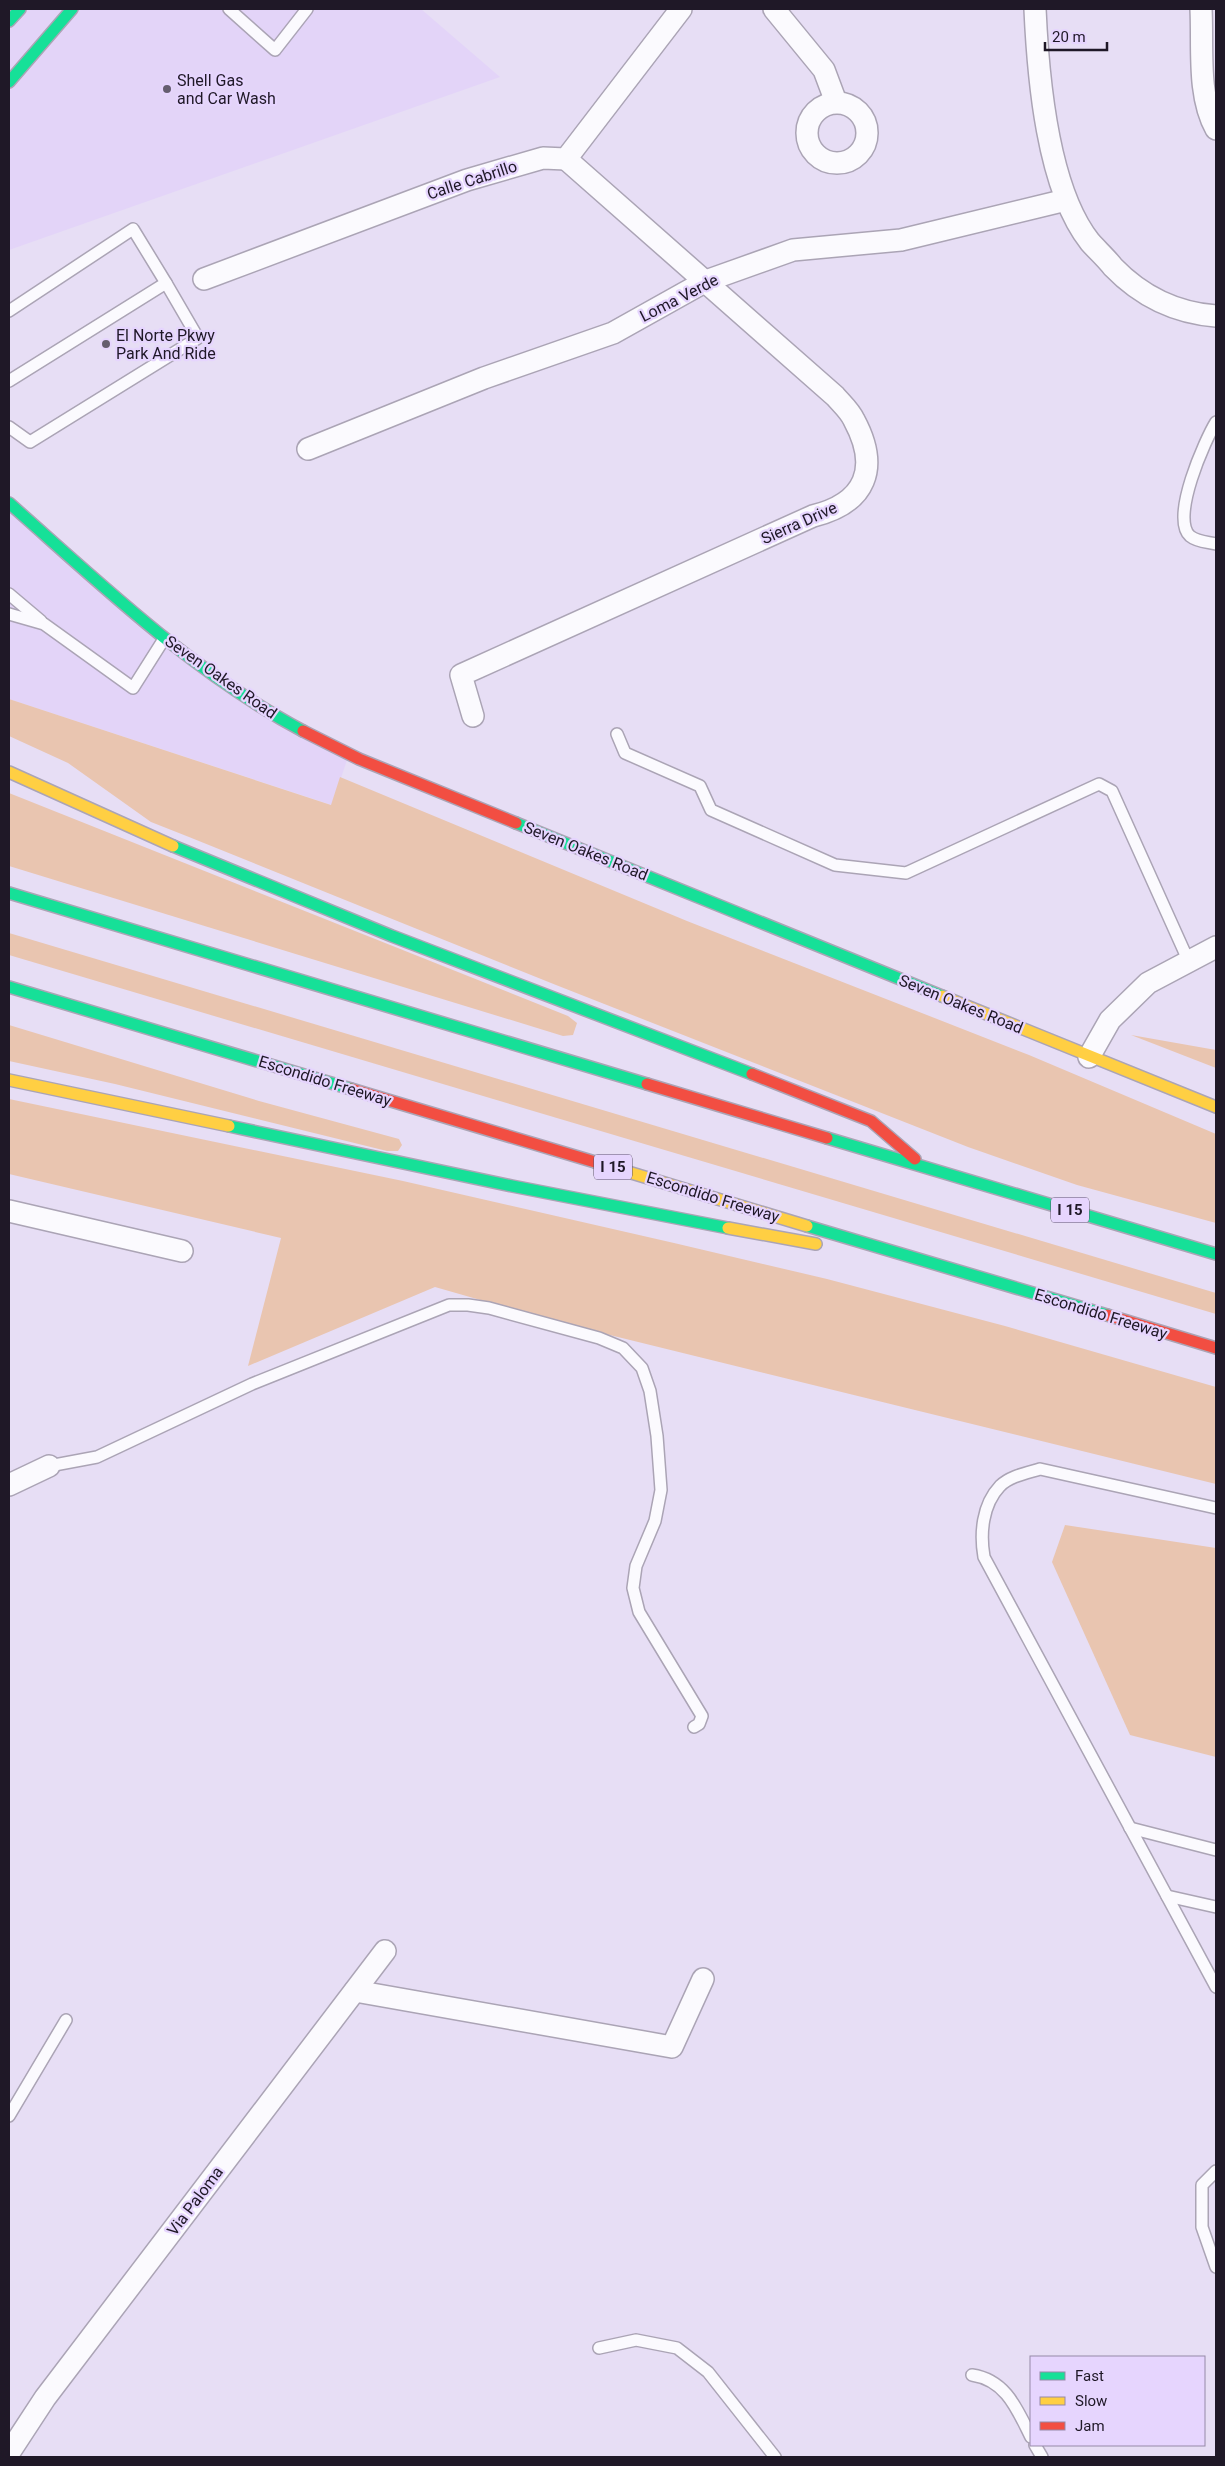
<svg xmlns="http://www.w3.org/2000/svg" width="1225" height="2466" font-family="Roboto,sans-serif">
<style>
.built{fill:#e3d4f8}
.green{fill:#e9c5b0}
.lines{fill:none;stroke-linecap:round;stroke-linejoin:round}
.lane-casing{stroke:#aba4b5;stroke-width:14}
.street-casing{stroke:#aba4b5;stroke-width:24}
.fast-casing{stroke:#aba4b5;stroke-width:14}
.slow-casing{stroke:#aba4b5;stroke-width:14}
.jam-casing{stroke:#aba4b5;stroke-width:14}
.lane{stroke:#fbfafe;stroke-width:11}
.street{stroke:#fbfafe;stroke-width:21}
.fast{stroke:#16e098;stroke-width:11}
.slow{stroke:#ffcf43;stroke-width:11}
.jam{stroke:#f24e42;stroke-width:11}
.poi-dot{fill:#655d6f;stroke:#e6d5fe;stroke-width:2}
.labels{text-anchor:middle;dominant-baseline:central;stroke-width:4.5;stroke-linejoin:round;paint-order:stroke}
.shield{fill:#e6d5fe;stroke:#5b5168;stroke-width:1}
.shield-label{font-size:15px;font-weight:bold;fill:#1f1827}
.poi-label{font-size:16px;fill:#1f1827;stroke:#e6d5fe;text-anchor:start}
.street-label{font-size:16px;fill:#1f1827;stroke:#e6d5fe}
</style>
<rect width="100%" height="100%" fill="#e7def5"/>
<g class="built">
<polygon points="9,9 421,9 500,77 9,250"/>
<polygon points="9,503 164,639 349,754 332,805 9,699"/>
</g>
<g class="green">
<polygon points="9,699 331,805 340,777 687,921 1029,1055 1216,1134 1216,1223 1077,1185 968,1147 556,985 189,837 151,822 68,763 9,736"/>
<polygon points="9,793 568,1016 577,1023 573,1035 563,1036 9,866"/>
<polygon points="9,933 1216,1293 1216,1314 9,955"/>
<polygon points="9,1025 259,1101 399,1139 402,1145 398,1151 387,1151 115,1084 9,1061"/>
<polygon points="1131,1035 1216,1050 1216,1068"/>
<polygon points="9,1099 403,1181 674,1243 827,1279 1005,1326 1216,1387 1216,1484 561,1323 435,1287 248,1366 281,1238 9,1174"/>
<polygon points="1065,1525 1216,1548 1216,1757 1130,1735 1052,1562"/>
</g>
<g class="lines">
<g class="lane-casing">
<g id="lane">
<polyline points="229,9 275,50 307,9"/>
<polyline points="9,311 133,229 166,283 9,381"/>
<path d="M1216,422C1205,440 1170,518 1190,536C1197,542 1208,542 1216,544"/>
<polyline points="9,427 30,442 198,338 166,283"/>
<polyline points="9,594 41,621"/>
<polyline points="9,614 44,624 133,688 164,639"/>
<polyline points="617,734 625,753 700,786 711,810 835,865 906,873 1099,784 1112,791 1189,962"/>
<polyline points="49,1466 97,1457 252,1384 449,1305 468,1305 489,1308 599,1338 623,1348 642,1368 650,1391 657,1436 661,1490 655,1521 636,1566 633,1588 639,1612 702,1716 699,1724 694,1727"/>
<path d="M1216,1508L1040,1469C1027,1473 1010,1476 1000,1486C982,1505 980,1534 984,1557L1216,1987"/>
<polyline points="1130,1828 1216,1850"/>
<polyline points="1167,1896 1216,1907"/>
<polyline points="9,2116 66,2020"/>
<polyline points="1216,2171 1202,2185 1202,2227 1216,2267"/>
<polyline points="599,2348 636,2340 677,2348 708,2372 775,2457"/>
<path d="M972,2375C1006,2380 1017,2409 1031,2437"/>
<polyline points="1035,2445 1042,2457"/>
</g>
</g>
<g class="street-casing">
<g id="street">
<polyline points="774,9 824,70 836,102"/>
<path d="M1035,9C1038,76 1047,188 1090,242C1097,250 1106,258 1113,267C1141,296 1176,313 1216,316"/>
<path d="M1201,9C1203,47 1197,95 1216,129"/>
<circle cx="837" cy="133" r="30"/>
<polyline points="204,279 467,180 543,158 566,159 681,9"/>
<polyline points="308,449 484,378 613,333 706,281 793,250 901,240 1066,200"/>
<path d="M473,716L461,675L813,516C866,503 880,468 854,420C850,411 841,403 835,396L566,159"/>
<polyline points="1089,1057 1110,1020 1148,983 1216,947"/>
<polyline points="9,1211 182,1251"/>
<polyline points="9,1485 49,1466"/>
<polyline points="355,1991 672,2047 703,1979"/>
<polyline points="9,2453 45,2398 385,1951"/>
</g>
</g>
<g class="fast-casing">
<g id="fast">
<polyline points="9,21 20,9"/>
<polyline points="9,82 72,9"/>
<path d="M9,503C102,585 192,672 303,731"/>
<polyline points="516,823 942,996"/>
<polyline points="173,846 392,936 752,1074"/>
<polyline points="9,893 647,1084"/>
<polyline points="9,987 351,1089"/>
<polyline points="229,1126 512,1186 728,1228"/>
<polyline points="827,1138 1216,1254"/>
<polyline points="807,1226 1107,1315"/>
</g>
</g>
<g class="slow-casing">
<g id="slow">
<polyline points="9,772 173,846"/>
<polyline points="942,996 1216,1107"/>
<polyline points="9,1080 229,1126"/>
<polyline points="595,1162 807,1226"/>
<polyline points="728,1228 816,1244"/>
</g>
</g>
<g class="jam-casing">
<g id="jam">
<polyline points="303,731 359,759 516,823"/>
<polyline points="752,1074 871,1121 915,1159"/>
<polyline points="647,1084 827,1138"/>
<polyline points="351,1089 595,1162"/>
<polyline points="1107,1315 1216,1348"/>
</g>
</g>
<use href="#lane" class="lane"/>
<use href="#street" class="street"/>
<use href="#fast" class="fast"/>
<use href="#slow" class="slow"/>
<use href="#jam" class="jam"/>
</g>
<g class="poi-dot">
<circle cx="167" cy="89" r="5"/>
<circle cx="106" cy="344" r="5"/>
</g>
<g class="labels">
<g class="shield">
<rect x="594" y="1154.5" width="38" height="25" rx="4"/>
<rect x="1051" y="1197.5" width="38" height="25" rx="4"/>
</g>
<g class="shield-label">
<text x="613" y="1167">I 15</text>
<text x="1070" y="1210">I 15</text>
</g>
<g class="poi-label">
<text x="177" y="80">Shell Gas<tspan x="177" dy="18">and Car Wash</tspan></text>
<text x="116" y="335">El Norte Pkwy<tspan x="116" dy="18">Park And Ride</tspan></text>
</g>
<g class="street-label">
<text transform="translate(472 180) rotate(-18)">Calle Cabrillo</text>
<text transform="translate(679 298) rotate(-27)">Loma Verde</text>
<text transform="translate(799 523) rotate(-24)">Sierra Drive</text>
<text transform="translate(221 677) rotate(35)">Seven Oakes Road</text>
<text transform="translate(586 851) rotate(22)">Seven Oakes Road</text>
<text transform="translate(961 1004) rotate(22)">Seven Oakes Road</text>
<text transform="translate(325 1081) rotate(17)">Escondido Freeway</text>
<text transform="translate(713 1197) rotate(17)">Escondido Freeway</text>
<text transform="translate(1101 1314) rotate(17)">Escondido Freeway</text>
<text transform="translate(195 2201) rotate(-53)">Via Paloma</text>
</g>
</g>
<rect width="1225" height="2466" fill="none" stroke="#1f1827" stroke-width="20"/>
<rect x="1030" y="2356" width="175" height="90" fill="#e6d5fe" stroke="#9689a8"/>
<rect x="1040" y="2372" width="25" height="8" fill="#16e098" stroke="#9689a8"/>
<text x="1075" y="2381" font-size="15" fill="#1f1827">Fast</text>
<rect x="1040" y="2397" width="25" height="8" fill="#ffcf43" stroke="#9689a8"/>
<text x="1075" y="2406" font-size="15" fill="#1f1827">Slow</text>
<rect x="1040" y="2422" width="25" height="8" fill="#f24e42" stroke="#9689a8"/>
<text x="1075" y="2431" font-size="15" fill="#1f1827">Jam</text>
<path d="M1045 42v8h62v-8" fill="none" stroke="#1f1827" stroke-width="2.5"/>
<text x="1052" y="42" font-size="15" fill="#1f1827" stroke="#e6d5fe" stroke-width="4" paint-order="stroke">20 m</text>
</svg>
